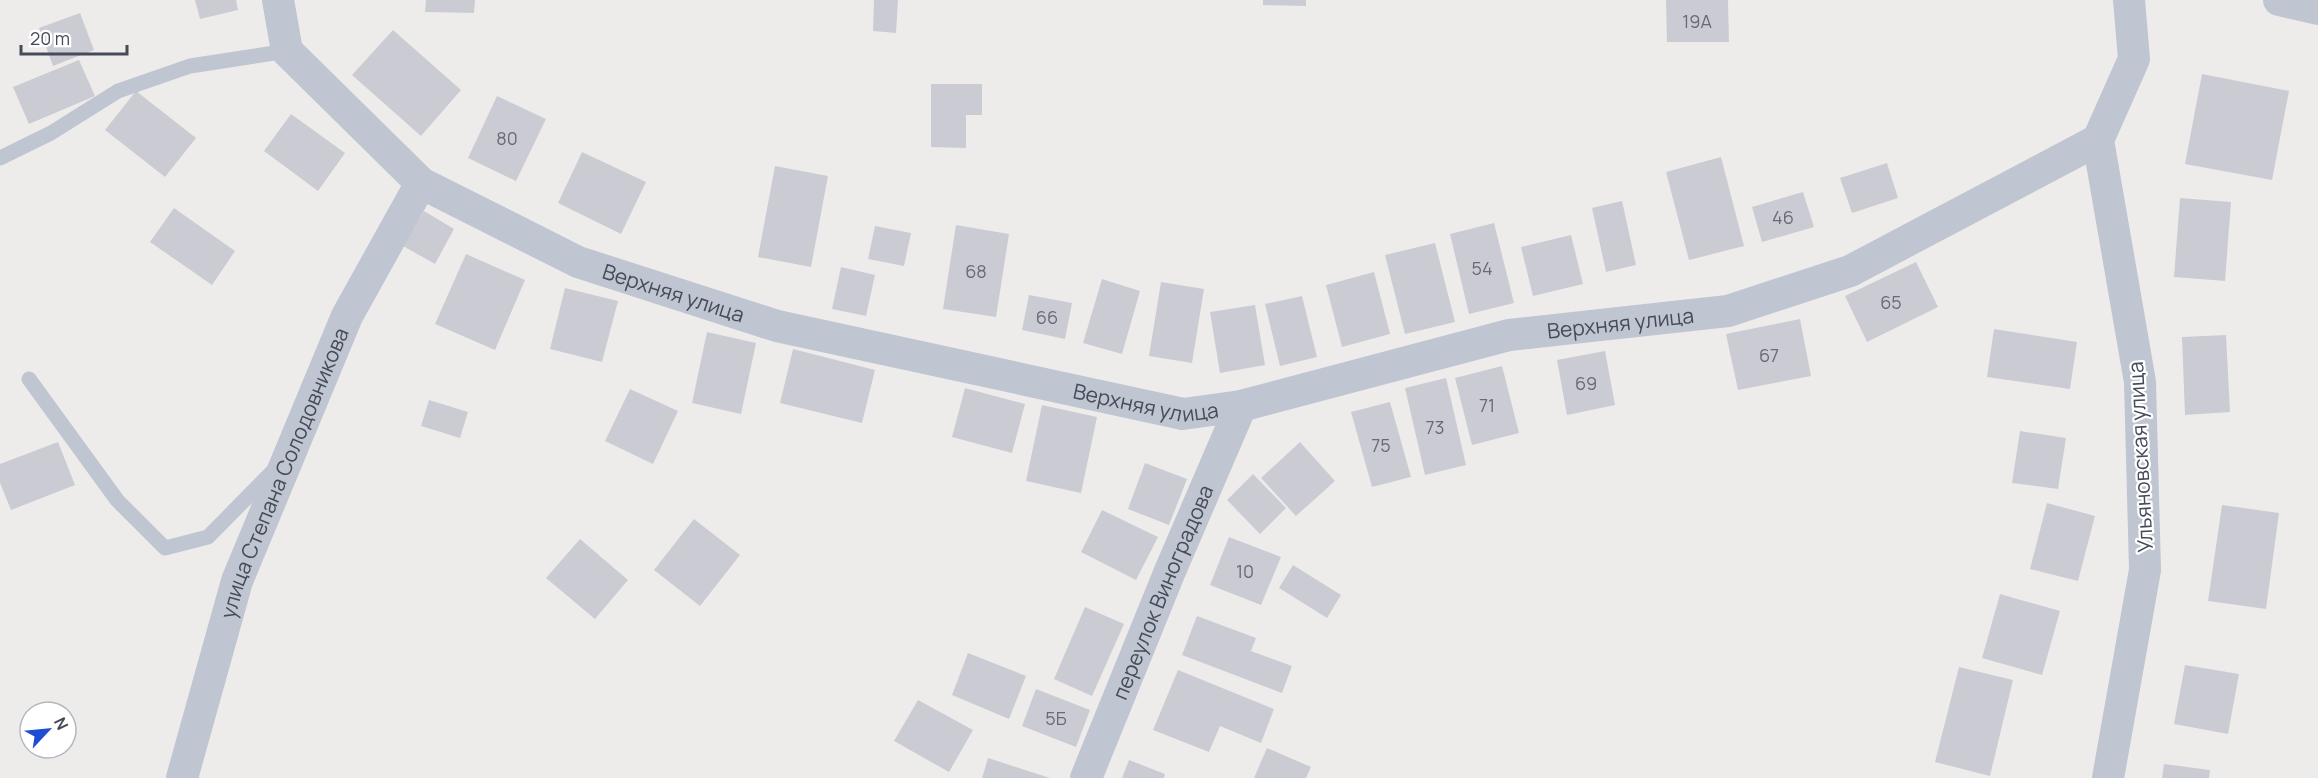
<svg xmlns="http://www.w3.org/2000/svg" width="2318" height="778" font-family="Manrope,sans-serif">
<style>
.building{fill:#cbccd3}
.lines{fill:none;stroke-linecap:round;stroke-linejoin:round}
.lane{stroke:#bfc5d1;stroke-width:15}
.street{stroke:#bfc5d1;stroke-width:32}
.labels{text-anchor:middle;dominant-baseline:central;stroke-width:4.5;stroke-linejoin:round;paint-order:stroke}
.number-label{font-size:18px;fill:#666b77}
.street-label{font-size:21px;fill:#454b58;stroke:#fff}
</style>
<rect width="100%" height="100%" fill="#eeeceb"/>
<g class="building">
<polygon points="195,0 236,0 238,10 200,19"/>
<polygon points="426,0 475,0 474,13 425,12"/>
<polygon points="874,0 898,0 896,33 873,31"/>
<polygon points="1263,0 1306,0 1306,6 1263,5"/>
<polygon points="1666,0 1728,0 1729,42 1667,42"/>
<polygon points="80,13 94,50 53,66 39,28"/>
<polygon points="393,30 461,90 421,136 352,75"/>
<polygon points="79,60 95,96 29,124 13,87"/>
<polygon points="2202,74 2289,91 2272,180 2185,164"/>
<polygon points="931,84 982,84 982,115 966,115 966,148 931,147"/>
<polygon points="136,91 196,138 165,177 105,130"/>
<polygon points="497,96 546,119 516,181 468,158"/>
<polygon points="291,114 345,153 318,191 264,151"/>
<polygon points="582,152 646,182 621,234 558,203"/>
<polygon points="1721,157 1744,246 1689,260 1666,172"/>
<polygon points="1887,163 1898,198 1852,213 1840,178"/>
<polygon points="775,166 828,176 811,267 758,257"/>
<polygon points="1803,192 1814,227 1762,242 1752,207"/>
<polygon points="2180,198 2231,202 2225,281 2174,277"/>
<polygon points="1622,201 1636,265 1606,272 1592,208"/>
<polygon points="174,208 235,251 212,285 150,242"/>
<polygon points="424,211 454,229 435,264 403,246"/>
<polygon points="1494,223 1514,303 1469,314 1450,234"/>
<polygon points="956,225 1009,234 996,317 943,309"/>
<polygon points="875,226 911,233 904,266 868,259"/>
<polygon points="1571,235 1583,284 1533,296 1521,247"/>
<polygon points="1435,243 1455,322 1405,334 1385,255"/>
<polygon points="466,254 525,280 495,350 435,324"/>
<polygon points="1916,262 1938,307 1867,342 1845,296"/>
<polygon points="841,267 875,275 866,316 832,309"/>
<polygon points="1374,272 1390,334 1342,347 1326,285"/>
<polygon points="1102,279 1140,291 1122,354 1083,343"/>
<polygon points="1161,282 1204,289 1192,363 1149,356"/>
<polygon points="565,288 618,301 602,362 550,349"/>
<polygon points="1029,295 1072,303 1065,339 1022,330"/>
<polygon points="1302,296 1317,357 1280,366 1265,304"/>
<polygon points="1255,305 1265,365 1220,373 1210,312"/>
<polygon points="1800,319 1811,376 1738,390 1726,334"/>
<polygon points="1994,329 2077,342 2070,389 1987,377"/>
<polygon points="707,332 756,343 741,414 692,403"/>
<polygon points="2226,335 2230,412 2185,415 2182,337"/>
<polygon points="793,349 875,370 862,423 780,403"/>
<polygon points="1605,351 1615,405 1567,415 1557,360"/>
<polygon points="1502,366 1519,433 1472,445 1455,378"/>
<polygon points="1446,378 1466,465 1425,475 1405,388"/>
<polygon points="965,388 1025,404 1012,453 952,437"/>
<polygon points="630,389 678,411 653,464 605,441"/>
<polygon points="429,400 468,412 460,438 421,426"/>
<polygon points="1390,402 1411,477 1372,487 1351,412"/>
<polygon points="1042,405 1097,417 1081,493 1026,481"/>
<polygon points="2020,431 2066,438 2058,489 2012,483"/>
<polygon points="58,442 75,485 11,510 0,483 0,464"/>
<polygon points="1300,442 1335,481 1296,516 1261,478"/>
<polygon points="1145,463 1187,479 1169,525 1128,509"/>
<polygon points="1253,474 1286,508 1260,534 1227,500"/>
<polygon points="2047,503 2095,516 2078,581 2030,569"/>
<polygon points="2222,505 2279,513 2266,609 2208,601"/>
<polygon points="1102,510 1158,537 1136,580 1081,552"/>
<polygon points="694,519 740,555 700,606 654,570"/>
<polygon points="1229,537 1281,557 1261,605 1210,585"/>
<polygon points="580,539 628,580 595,619 546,578"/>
<polygon points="1293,565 1341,595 1327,618 1279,588"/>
<polygon points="2000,594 2060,611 2042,675 1982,658"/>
<polygon points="1085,607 1124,624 1092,696 1054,679"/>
<polygon points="1197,616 1256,638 1251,651 1292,666 1282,693 1182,655"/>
<polygon points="968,653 1026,676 1009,719 952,695"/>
<polygon points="2185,665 2239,674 2228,734 2174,724"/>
<polygon points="1959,667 2013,680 1990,776 1935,762"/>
<polygon points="1178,670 1274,709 1261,743 1220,726 1209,752 1153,730"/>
<polygon points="1036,689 1090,710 1076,747 1022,726"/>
<polygon points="918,700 973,730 949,772 894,741"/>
<polygon points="1267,748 1311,767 1306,778 1254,778"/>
<polygon points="988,758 1050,778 982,778"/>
<polygon points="1129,760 1165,774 1164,778 1122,778"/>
<polygon points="2164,764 2210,770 2209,778 2162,778"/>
</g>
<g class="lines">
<g class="lane">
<polyline points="0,158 51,133 118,91 190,66 287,51"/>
<polyline points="29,379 117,500 165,548 208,537 274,470"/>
</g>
<g class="street">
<path id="s1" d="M278,0L287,51L421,183L578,262L777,326L1183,414L1241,406L1509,335L1728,311L1850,271L2098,140"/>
<polyline points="2279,0 2318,9"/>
<path id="s2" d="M182,778L237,581L347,316L421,183"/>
<path id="s3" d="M1086,778L1170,571L1241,406"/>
<polyline points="2108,778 2145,570 2140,382 2098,140 2134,59 2129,0"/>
</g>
</g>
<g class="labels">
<g class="number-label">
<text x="1697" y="21">19А</text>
<text x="507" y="138">80</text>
<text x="1783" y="217">46</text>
<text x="1482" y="268">54</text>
<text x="976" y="271">68</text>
<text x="1891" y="302">65</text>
<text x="1047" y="317">66</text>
<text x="1769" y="355">67</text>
<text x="1586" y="383">69</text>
<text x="1487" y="405">71</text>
<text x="1435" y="427">73</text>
<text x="1381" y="445">75</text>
<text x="1245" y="571">10</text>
<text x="1056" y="718">5Б</text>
</g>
<g class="street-label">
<text stroke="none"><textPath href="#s1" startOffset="516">Верхняя улица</textPath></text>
<text stroke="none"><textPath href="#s1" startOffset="1488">Верхняя улица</textPath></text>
<text stroke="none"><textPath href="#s1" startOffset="1002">Верхняя улица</textPath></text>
<text transform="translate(2140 457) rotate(-93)">Ульяновская улица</text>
<text stroke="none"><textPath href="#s2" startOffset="322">улица Степана Солодовникова</textPath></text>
<text stroke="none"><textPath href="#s3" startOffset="201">переулок Виноградова</textPath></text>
</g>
</g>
<g transform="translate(48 730) rotate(64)"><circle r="28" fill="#ffffff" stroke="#b5b7bc" stroke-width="1.5"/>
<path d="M0-4.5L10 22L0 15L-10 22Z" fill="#204bd3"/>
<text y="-9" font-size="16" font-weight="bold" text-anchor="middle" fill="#454b58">N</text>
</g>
<path d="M21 45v9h106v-9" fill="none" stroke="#454b58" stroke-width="3"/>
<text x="30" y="45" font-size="18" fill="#454b58" stroke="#ffffff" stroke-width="4.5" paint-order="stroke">20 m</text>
</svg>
